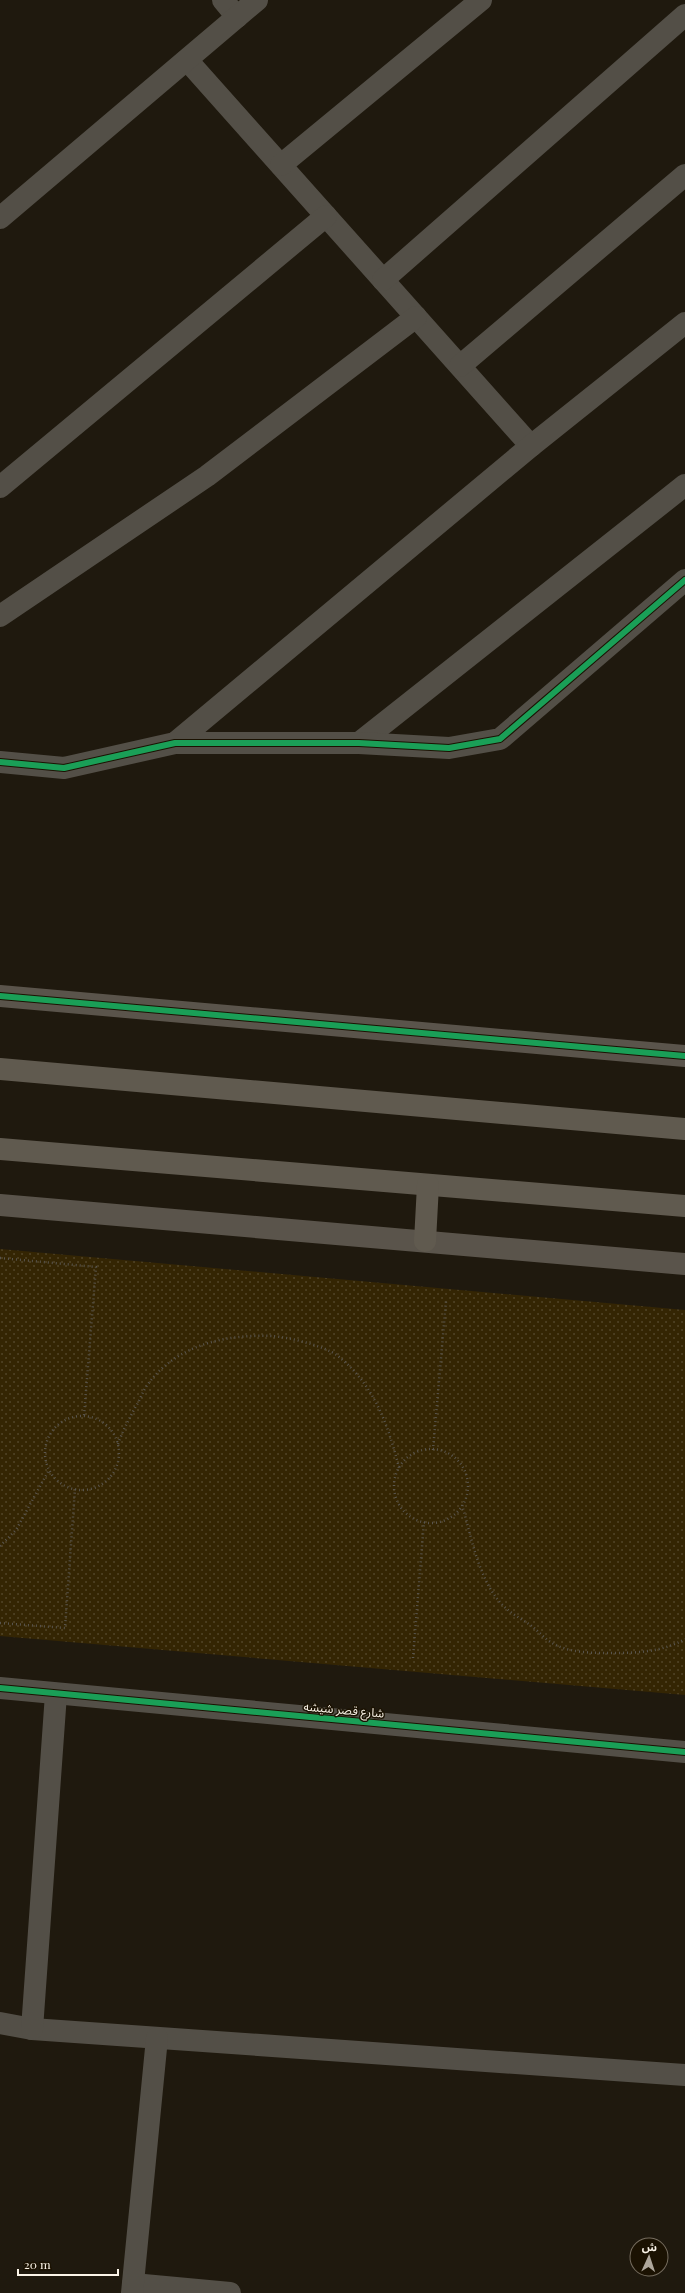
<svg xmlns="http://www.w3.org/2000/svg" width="685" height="2293" font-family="'Playfair Display','Noto Sans Arabic',serif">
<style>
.grass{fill:url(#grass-dots)}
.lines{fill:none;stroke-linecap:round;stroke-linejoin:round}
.path{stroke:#5a564f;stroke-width:2.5;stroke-dasharray:1 3;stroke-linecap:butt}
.street{stroke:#534f47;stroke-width:22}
.secondary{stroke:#5a544b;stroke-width:22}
.primary{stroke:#605a4f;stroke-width:22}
.cycleway-casing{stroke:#1b1202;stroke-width:8}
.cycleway{stroke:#1a9f57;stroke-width:6}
.labels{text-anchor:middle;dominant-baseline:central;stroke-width:3;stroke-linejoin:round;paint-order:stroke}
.street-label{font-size:12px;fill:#fbf4e8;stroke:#1b1202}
</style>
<defs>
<pattern id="grass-dots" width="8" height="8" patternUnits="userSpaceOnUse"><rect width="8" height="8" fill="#342503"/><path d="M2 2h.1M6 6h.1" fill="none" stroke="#524528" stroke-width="1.8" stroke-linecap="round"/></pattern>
</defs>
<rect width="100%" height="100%" fill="#1f190e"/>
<polygon class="grass" points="0,1249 685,1310 685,1695 0,1636"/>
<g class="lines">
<g class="path">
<polyline points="0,1258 96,1267 84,1416"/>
<circle cx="82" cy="1453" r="37"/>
<path d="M118,1444C123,1430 129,1419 136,1406C140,1400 142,1393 146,1387C174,1345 226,1334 272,1336C288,1337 325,1346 338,1356C374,1385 388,1424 399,1468"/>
<circle cx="431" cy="1486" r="37"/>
<polyline points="433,1450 446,1301"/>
<path d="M462,1505C472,1538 479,1586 508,1610C515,1616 525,1621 533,1627C539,1632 545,1639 552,1643C569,1653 592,1653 611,1653C638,1653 662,1652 685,1639"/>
<polyline points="0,1546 16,1530 49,1470"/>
<polyline points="0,1623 65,1628 75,1489"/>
<polyline points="413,1658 424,1522"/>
</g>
<g class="street">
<polyline points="223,0 237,17"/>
<polyline points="187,60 531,446"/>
<polyline points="281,165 481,0"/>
<polyline points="0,218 257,0"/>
<polyline points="383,280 685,15"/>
<polyline points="460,366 685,175"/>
<polyline points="0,487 326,216"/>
<polyline points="0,616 207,476 416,317"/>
<polyline points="175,743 531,446 685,323"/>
<polyline points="359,743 685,485"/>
<polyline points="0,762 64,768 175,743 359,743 449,748 500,739 685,580"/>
<polyline points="0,1688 685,1752"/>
<polyline points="0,2023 32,2029 685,2075"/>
<polyline points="32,2029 56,1694"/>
<polyline points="133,2284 230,2293"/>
<polyline points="132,2293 157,2038"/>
</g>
<g class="secondary">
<polyline points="0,996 685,1056"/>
<polyline points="0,1205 685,1264"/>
</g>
<g class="primary">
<polyline points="0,1069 685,1129"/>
<polyline points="0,1149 685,1206"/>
<polyline points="425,1241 428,1185"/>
</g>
<g class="cycleway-casing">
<g id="cycleway">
<polyline points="0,762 64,768 175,743 359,743 449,748 500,739 685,580"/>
<polyline points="0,996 685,1056"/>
<polyline points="0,1688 685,1752"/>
</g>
</g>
<use href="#cycleway" class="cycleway"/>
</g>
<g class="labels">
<g class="street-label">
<text transform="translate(344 1709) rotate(5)">شارع قصر شيشه</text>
</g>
</g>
<g transform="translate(649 2257) rotate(3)"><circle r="19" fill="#1b1202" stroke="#756c5e"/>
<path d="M0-3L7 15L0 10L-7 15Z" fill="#aea79c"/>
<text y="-6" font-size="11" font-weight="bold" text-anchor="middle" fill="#fbf4e8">ش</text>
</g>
<path d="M18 2269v6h100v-6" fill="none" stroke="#fbf4e8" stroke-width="2"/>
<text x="24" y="2269" font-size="12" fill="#fbf4e8" stroke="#1b1202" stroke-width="3" paint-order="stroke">20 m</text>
</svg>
